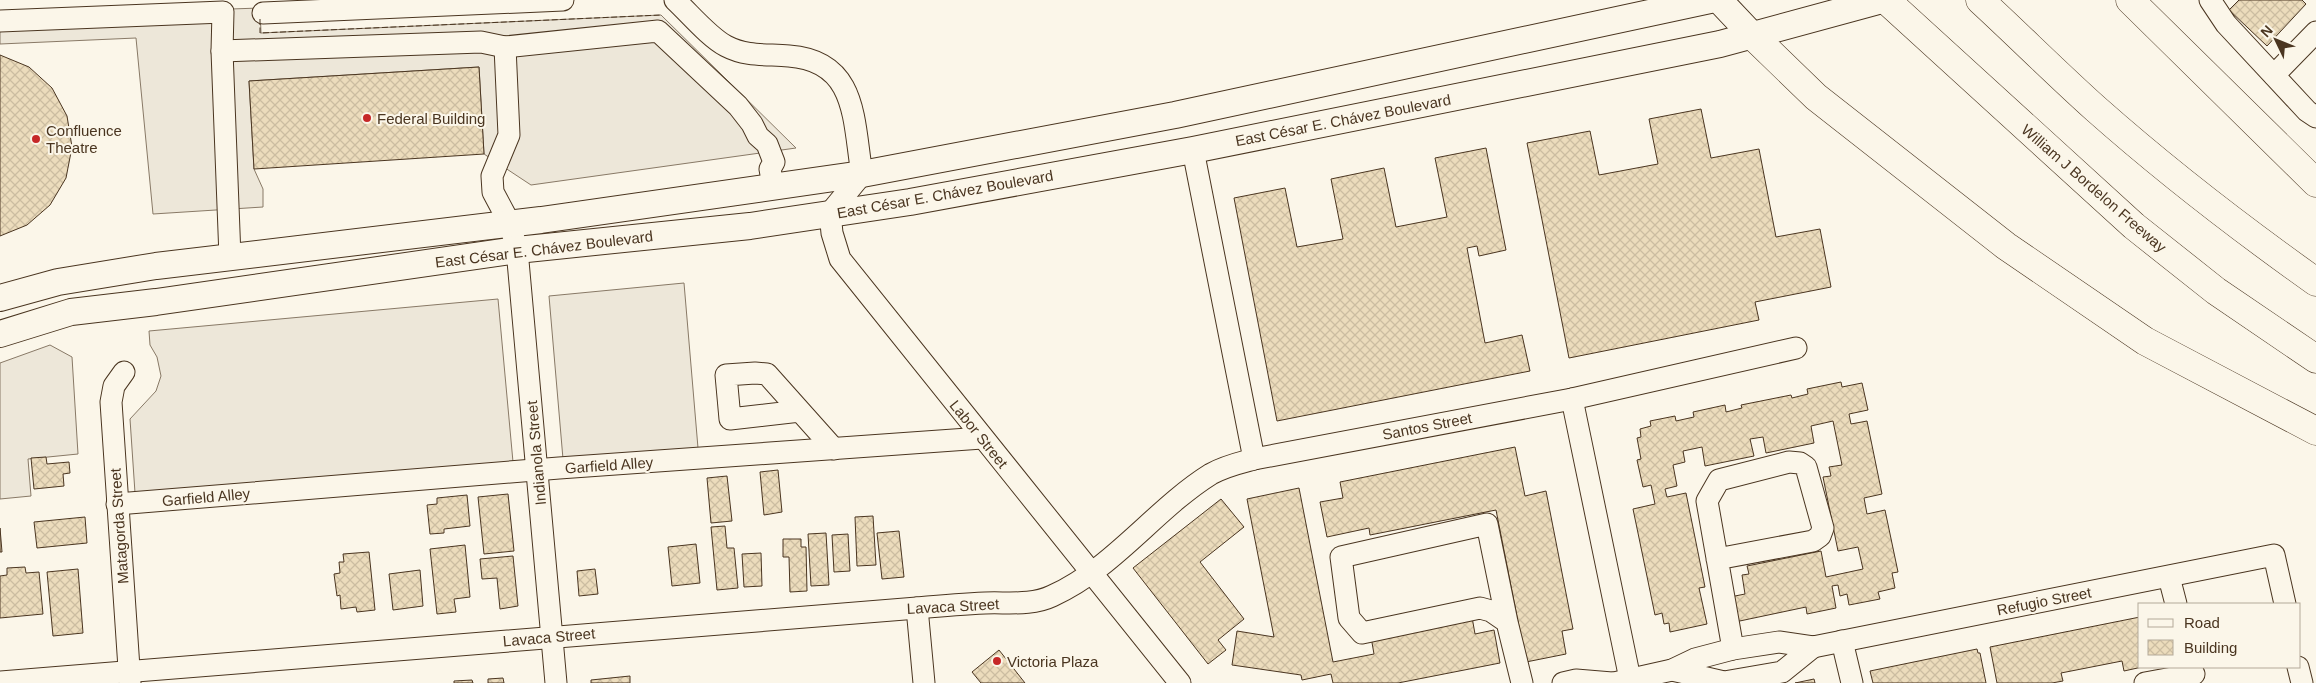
<svg xmlns="http://www.w3.org/2000/svg" width="2316" height="683" font-family="Arial,sans-serif">
<style>
.parking{fill:#ede7d9;stroke:#887966}
.building{fill:url(#building-cross-hatch);stroke:#4a3520}
.lines{fill:none;stroke-linecap:round;stroke-linejoin:round}
.minor-casing{stroke:#4a3520;stroke-width:23}
.major-casing{stroke:#4a3520;stroke-width:28}
.highway-casing{stroke:#4a3520;stroke-width:29}
.minor{stroke:#fbf6e9;stroke-width:21}
.major{stroke:#fbf6e9;stroke-width:26}
.highway{stroke:#fbf6e9;stroke-width:28}
.fence{stroke:#4a3520;stroke-width:1;stroke-dasharray:6 2.5;stroke-linecap:butt}
.poi-dot{fill:#c62828;stroke:#fbf6e9;stroke-width:2}
.labels{text-anchor:middle;dominant-baseline:central;stroke-width:4;stroke-linejoin:round;paint-order:stroke}
.poi-label{font-size:15px;fill:#4a3520;stroke:#fbf6e9;text-anchor:start}
.street-label{font-size:15px;fill:#4a3520;stroke:#fbf6e9}
</style>
<defs>
<pattern id="building-cross-hatch" width="8" height="8" patternUnits="userSpaceOnUse" patternTransform="scale(1.25)"><rect width="8" height="8" fill="#ecdcbc"/><path d="M0 0l8 8M0 8l8-8" fill="none" stroke="#ccbda1"/></pattern>
</defs>
<rect width="100%" height="100%" fill="#fbf6e9"/>
<g class="parking">
<polygon points="260,8 261,33 661,15 796,148 531,185 484,154 479,67 249,81 254,169 263,189 263,207 153,214 136,38 0,44 0,17"/>
<polygon points="684,283 698,448 563,459 549,296"/>
<polygon points="498,299 513,462 135,493 130,419 156,391 161,376 157,357 150,345 149,331"/>
<polygon points="50,345 72,357 78,454 28,459 31,496 0,499 0,363"/>
</g>
<g class="building">
<polygon points="2239,0 2302,0 2306,4 2267,46 2229,10"/>
<polygon points="0,55 29,67 52,88 67,116 72,147 66,178 50,205 27,225 0,236"/>
<polygon points="479,67 484,154 254,169 249,81"/>
<polygon points="1701,109 1711,158 1759,149 1776,237 1820,229 1831,287 1755,302 1759,320 1569,358 1527,143 1590,131 1599,175 1658,164 1649,119"/>
<polygon points="1486,148 1506,250 1479,256 1477,246 1467,248 1485,343 1522,335 1530,371 1277,421 1234,198 1285,188 1297,247 1343,239 1331,179 1384,168 1396,227 1447,217 1435,158"/>
<polygon points="1841,382 1842,387 1862,383 1868,410 1849,414 1851,424 1867,421 1882,494 1864,498 1867,514 1885,510 1898,572 1892,573 1895,588 1878,592 1880,599 1849,605 1847,594 1840,596 1838,585 1832,586 1836,608 1807,614 1806,607 1735,622 1730,597 1745,594 1742,575 1749,574 1747,566 1821,551 1826,577 1863,569 1858,547 1838,551 1823,477 1831,476 1829,467 1842,465 1833,421 1811,426 1814,443 1766,453 1763,437 1750,439 1754,456 1705,466 1702,447 1683,451 1685,462 1673,465 1677,486 1665,489 1667,497 1686,493 1705,587 1699,588 1707,624 1670,632 1669,623 1664,624 1662,613 1655,615 1633,509 1655,504 1651,485 1643,487 1637,460 1641,459 1637,438 1641,437 1640,429 1651,426 1650,421 1675,416 1676,421 1694,417 1693,412 1725,405 1726,412 1742,408 1741,405 1791,395 1792,398 1808,394 1807,389"/>
<polygon points="1515,447 1525,496 1546,491 1573,629 1562,631 1566,654 1526,662 1496,510 1370,535 1369,528 1327,537 1320,502 1343,498 1340,482"/>
<polygon points="46,457 47,464 69,462 70,473 63,474 64,486 34,489 31,458"/>
<polygon points="778,470 782,512 764,515 760,472"/>
<polygon points="727,476 732,521 711,523 707,478"/>
<polygon points="1299,488 1333,662 1374,654 1371,637 1472,617 1475,634 1494,630 1500,663 1398,683 1333,683 1331,674 1302,680 1301,675 1232,665 1237,631 1274,637 1247,499"/>
<polygon points="508,494 514,551 484,554 478,497"/>
<polygon points="467,495 470,526 444,529 444,533 430,534 427,505 437,504 437,498"/>
<polygon points="1221,499 1244,527 1200,562 1244,619 1218,640 1226,650 1208,664 1133,568"/>
<polygon points="873,516 876,565 857,566 855,517"/>
<polygon points="85,517 87,543 37,548 34,522"/>
<polygon points="725,526 727,548 734,548 738,588 717,590 711,527"/>
<polygon points="0,528 2,552 0,552"/>
<polygon points="899,531 904,577 882,579 877,533"/>
<polygon points="826,533 829,585 811,586 808,534"/>
<polygon points="848,534 850,571 834,572 832,535"/>
<polygon points="783,539 801,539 801,547 806,547 807,591 790,592 789,557 783,557"/>
<polygon points="696,544 700,583 672,586 668,547"/>
<polygon points="465,545 470,597 454,599 456,612 437,614 430,549"/>
<polygon points="369,552 375,610 357,612 356,607 341,609 340,595 337,596 334,574 340,573 339,562 344,562 343,554"/>
<polygon points="761,553 762,586 744,587 742,554"/>
<polygon points="513,556 518,606 500,609 497,578 482,579 480,559"/>
<polygon points="25,567 26,573 39,572 43,614 0,618 0,576 7,575 7,568"/>
<polygon points="78,569 83,633 53,636 47,572"/>
<polygon points="595,569 598,594 579,596 577,571"/>
<polygon points="420,570 423,606 393,610 389,574"/>
<polygon points="2140,617 2140,667 2142,667 2124,671 2122,661 2061,673 2063,681 2052,683 1997,683 1990,647"/>
<polygon points="1977,649 1978,653 1980,653 1986,683 1873,683 1870,671"/>
<polygon points="999,650 1025,683 981,683 972,672"/>
<polygon points="630,676 630,683 591,683 591,680"/>
<polygon points="503,678 504,683 488,683 488,679"/>
<polygon points="1814,679 1815,683 1795,683"/>
<polygon points="472,680 473,683 454,683 454,681"/>
</g>
<g class="lines">
<g class="minor-casing">
<g id="minor">
<path d="M675,0C690,14 709,37 726,46C747,57 767,54 789,56C858,61 853,121 862,174L830,213L832,233L840,259L1180,683"/>
<polyline points="2210,0 2226,24 2307,111 2316,117"/>
<polyline points="263,13 563,0"/>
<polyline points="0,21 223,12 222,51 230,257"/>
<polyline points="505,47 509,135 492,176 493,192 510,224 517,250 556,683"/>
<polyline points="222,51 481,42 505,47 658,31 738,106 752,124 758,136 767,144 774,162 770,169 773,186"/>
<polyline points="2274,75 2316,32"/>
<polyline points="1193,150 1254,459"/>
<polyline points="124,372 114,386 111,402 130,683"/>
<polyline points="1572,399 1630,679"/>
<polyline points="800,411 730,419 726,375 755,373 767,374 834,449"/>
<polyline points="117,504 559,468 982,438"/>
<polyline points="1717,559 1813,541 1820,536 1823,528 1806,467 1800,463 1789,462 1719,480 1707,501 1733,649"/>
<polyline points="2169,577 2176,604"/>
<polyline points="917,608 924,683"/>
<polyline points="1507,622 1491,611 1480,608 1362,633 1349,618 1341,557 1487,524 1507,622 1522,683"/>
<polyline points="1842,641 1852,683"/>
<polyline points="2298,667 2302,683"/>
<polyline points="1672,670 1724,682 1782,672 1813,647"/>
<path d="M0,682L917,608C939,606 962,604 985,603C1007,602 1031,606 1052,596C1114,568 1155,509 1211,474C1225,466 1239,463 1254,459L1572,399L1796,348"/>
<polyline points="1563,683 1576,680 1612,683"/>
<polyline points="1614,683 1672,670 1695,659 1733,649 1779,642 1813,647 2274,555 2285,604"/>
<polyline points="2145,683 2194,674"/>
</g>
</g>
<g class="major-casing">
<g id="major">
<polyline points="1719,0 1754,37"/>
<polyline points="0,298 58,282 156,266 541,220 862,174 1175,115 1710,0"/>
<polyline points="0,334 71,312 156,302 517,250 750,226 910,202 1193,150 1720,44 1882,0"/>
</g>
</g>
<g class="highway-casing">
<g id="highway">
<polyline points="1886,0 2134,226 2216,291 2316,359"/>
<path d="M1980,0C2019,36 2057,74 2096,109C2166,171 2240,228 2316,282"/>
<polyline points="2130,0 2316,183"/>
<polyline points="1754,37 1816,97 2006,246 2145,341 2316,431"/>
</g>
</g>
<use href="#minor" class="minor"/>
<use href="#major" class="major"/>
<use href="#highway" class="highway"/>
<polyline class="fence" points="260,19 260,33 661,15"/>
</g>
<g class="poi-dot">
<circle cx="367" cy="118" r="5"/>
<circle cx="36" cy="139" r="5"/>
<circle cx="997" cy="661" r="5"/>
</g>
<g class="labels">
<g class="poi-label">
<text x="377" y="118">Federal Building</text>
<text x="46" y="130">Confluence<tspan x="46" dy="17">Theatre</tspan></text>
<text x="1007" y="661">Victoria Plaza</text>
</g>
<g class="street-label">
<text transform="translate(1343 120) rotate(-11)">East César E. Chávez Boulevard</text>
<text transform="translate(2094 188) rotate(41)">William J Bordelon Freeway</text>
<text transform="translate(945 194) rotate(-10)">East César E. Chávez Boulevard</text>
<text transform="translate(544 249) rotate(-7)">East César E. Chávez Boulevard</text>
<text transform="translate(1427 426) rotate(-11)">Santos Street</text>
<text transform="translate(979 434) rotate(51)">Labor Street</text>
<text transform="translate(536 453) rotate(-95)">Indianola Street</text>
<text transform="translate(609 465) rotate(-4)">Garfield Alley</text>
<text transform="translate(206 497) rotate(-5)">Garfield Alley</text>
<text transform="translate(119 526) rotate(-94)">Matagorda Street</text>
<text transform="translate(2044 601) rotate(-11)">Refugio Street</text>
<text transform="translate(953 606) rotate(-3)">Lavaca Street</text>
<text transform="translate(549 637) rotate(-5)">Lavaca Street</text>
</g>
</g>
<rect x="2138" y="603" width="162" height="65" fill="#fbf6e9" stroke="#b4a999"/>
<rect x="2148" y="619" width="25" height="8" fill="#fbf6e9" stroke="#b4a999"/>
<text x="2184" y="628" font-size="15" fill="#4a3520">Road</text>
<rect x="2148" y="640" width="25" height="15" fill="url(#building-cross-hatch)" stroke="#b4a999"/>
<text x="2184" y="653" font-size="15" fill="#4a3520">Building</text>
<g transform="translate(2276 40) rotate(313)" stroke="#fbf6e9" stroke-width="4" paint-order="stroke">
<path d="M0-4L9 19L0 12L-9 19Z" fill="#4a3520"/>
<text y="-8" font-size="14" font-weight="bold" text-anchor="middle" fill="#4a3520">N</text>
</g>
</svg>
